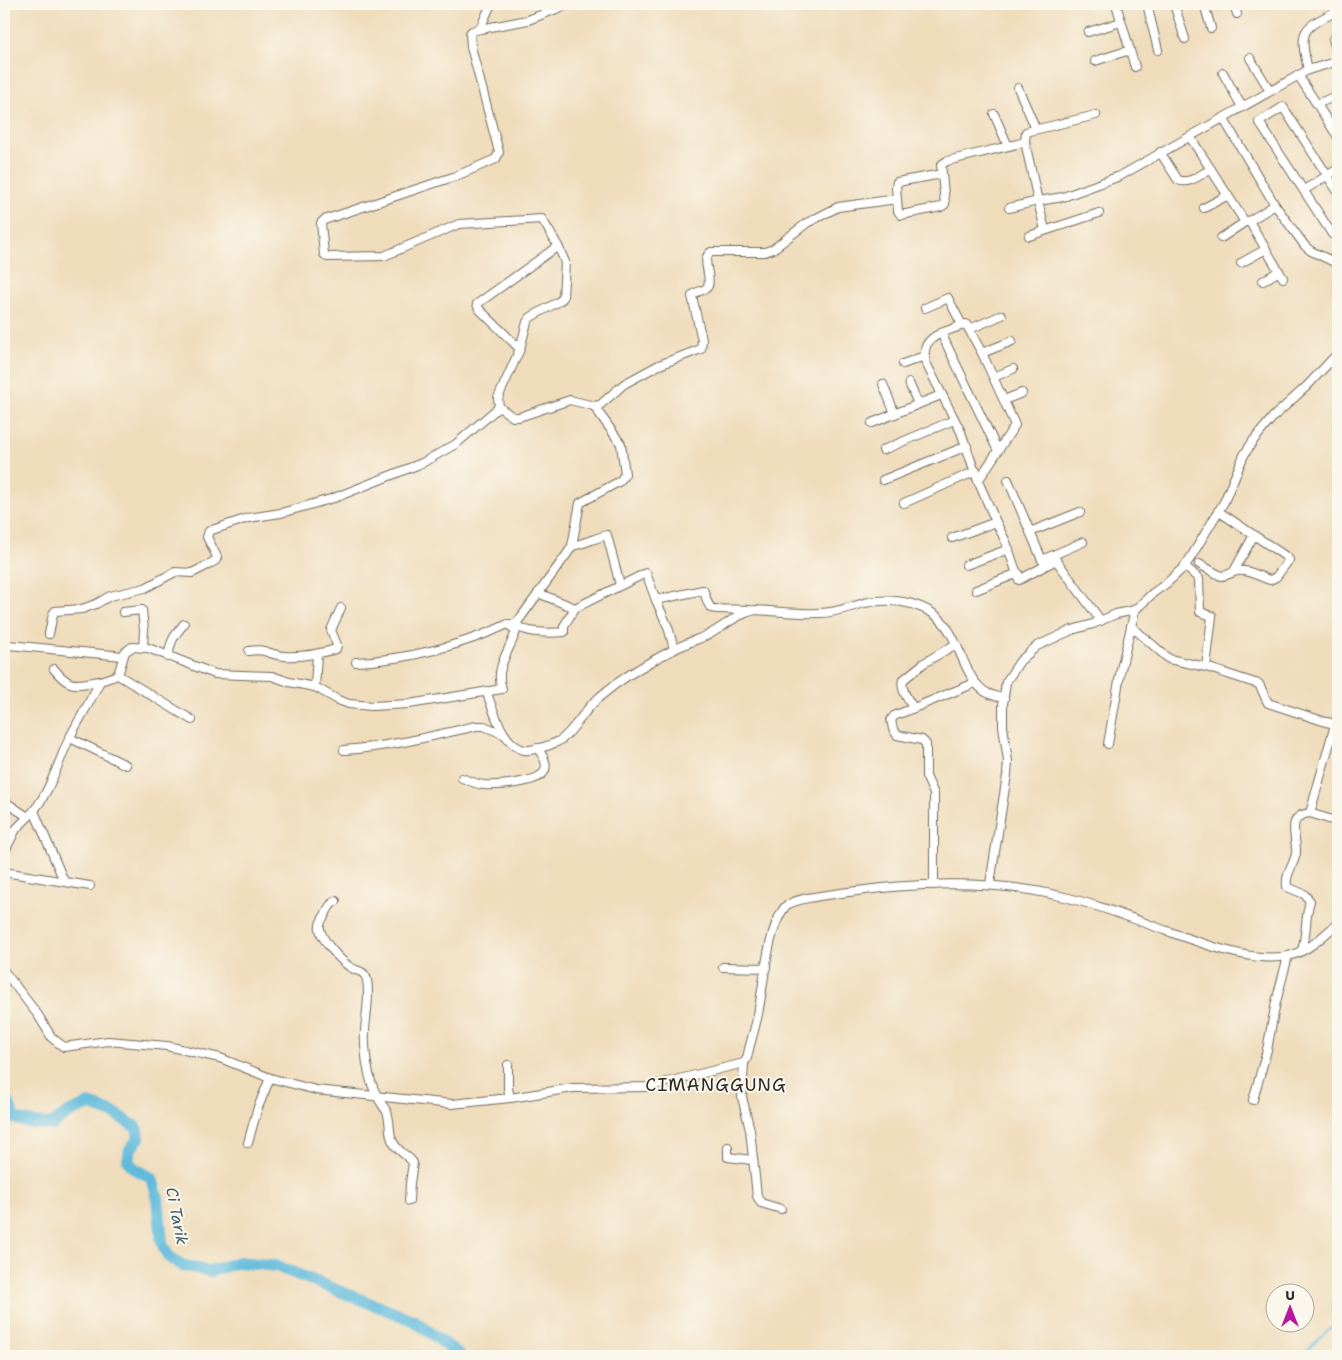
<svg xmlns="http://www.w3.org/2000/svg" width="1342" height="1360" font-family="'Shantell Sans',sans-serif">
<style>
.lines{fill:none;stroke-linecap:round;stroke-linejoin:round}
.stream{stroke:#5ebadc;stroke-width:2}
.river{stroke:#5ebadc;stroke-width:12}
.minor-casing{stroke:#70695d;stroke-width:10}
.minor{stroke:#fff;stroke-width:8}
.labels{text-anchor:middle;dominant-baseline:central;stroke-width:4;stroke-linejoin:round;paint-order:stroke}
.water-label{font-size:16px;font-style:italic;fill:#3d5d69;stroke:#fbf7ec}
.quarter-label{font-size:18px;letter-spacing:1px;fill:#2b2b2b;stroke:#fbf7ec}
</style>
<rect width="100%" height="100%" fill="#fbf7ec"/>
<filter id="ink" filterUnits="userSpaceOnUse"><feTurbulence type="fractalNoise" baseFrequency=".02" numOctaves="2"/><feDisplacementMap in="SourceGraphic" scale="10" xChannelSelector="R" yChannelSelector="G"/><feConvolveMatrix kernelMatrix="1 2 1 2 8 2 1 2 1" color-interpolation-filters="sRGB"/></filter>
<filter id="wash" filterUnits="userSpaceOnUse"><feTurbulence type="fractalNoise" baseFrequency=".0096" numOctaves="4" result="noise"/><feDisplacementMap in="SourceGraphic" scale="20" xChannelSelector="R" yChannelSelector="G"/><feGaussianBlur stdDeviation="1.12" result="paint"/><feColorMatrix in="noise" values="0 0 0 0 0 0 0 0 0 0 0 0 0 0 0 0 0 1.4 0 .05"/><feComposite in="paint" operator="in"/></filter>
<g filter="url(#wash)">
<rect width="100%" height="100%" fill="#efdcbb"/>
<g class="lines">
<polyline class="stream" points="1305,1356 1306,1351 1338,1321 1333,1313 1333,1303 1338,1300"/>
<polyline class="river" points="4,1096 8,1101 14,1118 28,1122 52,1125 66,1114 89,1104 116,1114 137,1128 139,1138 130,1149 128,1161 135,1169 152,1178 158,1199 162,1243 168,1256 182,1265 210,1271 239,1262 276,1266 415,1321 461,1356"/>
</g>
</g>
<g filter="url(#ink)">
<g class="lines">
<g class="minor-casing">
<g id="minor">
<polyline points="1116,4 1135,67"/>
<polyline points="1147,4 1158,50"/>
<polyline points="1174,4 1185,39"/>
<polyline points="1204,4 1211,28"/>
<polyline points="1234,4 1237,14"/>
<polyline points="480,29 491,4"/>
<polyline points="1088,32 1121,22"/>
<polyline points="1333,39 1338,55"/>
<polyline points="1250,58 1270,91"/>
<polyline points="1095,61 1130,50"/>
<path d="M1308,70C1299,30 1301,28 1338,11"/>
<polyline points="1223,73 1242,107"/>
<polyline points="1298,75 1338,137"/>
<polyline points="1018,88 1036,129"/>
<polyline points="1317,104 1338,95"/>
<polyline points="994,114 1008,146"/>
<polyline points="1190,137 1245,222 1249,221 1275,205 1223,118"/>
<polyline points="1025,142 1026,132 1096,115"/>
<path d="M1160,152L1178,180C1189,185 1201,174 1211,169"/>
<polyline points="1304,190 1338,169"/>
<polyline points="897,199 898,211 901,215 941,207 945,204 942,174"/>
<polyline points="1275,205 1305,246 1311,251 1338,264"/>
<polyline points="1009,208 1038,201 1045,230"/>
<polyline points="1204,208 1228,195"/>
<polyline points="1249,221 1283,278"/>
<polyline points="1332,234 1259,122 1283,107 1338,192"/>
<polyline points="1029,236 1099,213"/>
<polyline points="1221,238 1245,222"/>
<polyline points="1241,263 1266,249"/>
<polyline points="1263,281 1279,271"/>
<polyline points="925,308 948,298 962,325"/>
<polyline points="970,329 1002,315"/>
<polyline points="941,333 966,324 982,353 1012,341"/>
<polyline points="520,349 479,309 477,304 558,246 542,219 459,224 384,256 327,257 324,254 321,223 324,220 456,176 496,159 499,152 471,47 470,33 472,31 480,29 528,20 569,4"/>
<polyline points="903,364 924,356"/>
<polyline points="994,377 1013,369"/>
<polyline points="909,383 918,404"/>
<polyline points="883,384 895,414"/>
<polyline points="1004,400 1022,393"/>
<polyline points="499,407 498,398 520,349 527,322 531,317 558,302 563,298 565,262 558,246"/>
<polyline points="872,423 941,395"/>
<polyline points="883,450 954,420"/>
<polyline points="883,480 967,446"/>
<polyline points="1008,480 1042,560 1083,542"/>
<path d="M978,481L961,432L926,363C922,347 927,340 941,333L998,451"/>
<polyline points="904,503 976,471"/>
<polyline points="996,522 1006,542 1019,580 1056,560"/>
<polyline points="1030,532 1080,512"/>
<polyline points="952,538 996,522 978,481 1015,425 982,353"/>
<path d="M572,546C584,544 595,538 607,535L620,585"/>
<polyline points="1053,556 1101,621"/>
<path d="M1199,564L1221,576C1228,576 1231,572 1237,571C1248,569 1260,577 1270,580L1276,577L1289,560L1288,558L1218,511"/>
<polyline points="966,565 1009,549"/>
<polyline points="1185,566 1199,579 1200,612 1212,616 1206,667"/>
<polyline points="1234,571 1254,535"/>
<polyline points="976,590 1018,573"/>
<polyline points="538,593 575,608"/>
<polyline points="656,600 668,627 674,649"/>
<polyline points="123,612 142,610 144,630 143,648"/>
<path d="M516,624C523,634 552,633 564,632V626L575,608L646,573L656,600L703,590C706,594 706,603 711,608C713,610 743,609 750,610"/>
<polyline points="1131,626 1169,659 1206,667 1252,682 1259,684 1268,703 1326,722 1336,724"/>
<polyline points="49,634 53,614 55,611 82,609 96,604 110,596 145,588 175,572 192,573 208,565 216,560 217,557 207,537 209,531 248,518 281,513 334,498 422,463 456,444 499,407 513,417 519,417 570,400 594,406"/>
<polyline points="9,645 123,656"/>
<path d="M249,651C267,648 269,655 284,656C301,657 319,654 336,649L337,645L331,630L341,608"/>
<path d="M168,657C171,640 173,637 184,624"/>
<path d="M356,662C405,660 464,645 508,624"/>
<path d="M54,669C71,690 76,684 100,681"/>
<path d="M118,675L125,652L132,647L148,648L215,674L272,676L289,682L315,687L338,700L349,704L372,706L409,704L502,689C494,668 510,650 516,631L508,624H516L567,554L572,546L580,503L620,481L625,474L621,444L594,406L600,405L624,384L659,365L701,349L702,340L692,296C696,290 705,292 708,286C712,275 700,259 711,252H765L773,249L807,223L838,207L897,199L896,187L897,182L942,174L941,165L947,161L1025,142L1038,201L1063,197L1120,176L1308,70L1338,61"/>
<polyline points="315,687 317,654"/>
<path d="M486,691C493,708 502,745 524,750C532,751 549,746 557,742C568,738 584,712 593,703C616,681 645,664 673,650C684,644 696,640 708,635C725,626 735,615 755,610C776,611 798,614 820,613C836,613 849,607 864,603C889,598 912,600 934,614C959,631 962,675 983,690C988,695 997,696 1004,699"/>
<path d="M913,708C909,700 900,690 903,680L924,663L956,644"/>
<polyline points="70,738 126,765"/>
<polyline points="1108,744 1121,669 1135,610"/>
<path d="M344,750C389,747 432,736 476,726H484L503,734"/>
<path d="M462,778C469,781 476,784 484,785C496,786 537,783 544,772C549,764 542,754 537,748"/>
<path d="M4,801L28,817C48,798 58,763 69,739C79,719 91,701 100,681L118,675L192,720"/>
<polyline points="34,811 64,881"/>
<polyline points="1310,813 1338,822"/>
<polyline points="4,853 16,829 28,817"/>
<polyline points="4,872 90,886"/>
<polyline points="990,884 1007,775 1008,761 1003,726 1003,704 1006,682 1020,661 1037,646 1072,630 1093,624 1116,614 1135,610 1153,593 1167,583 1185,566 1191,557 1224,502 1244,455 1253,441 1273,417 1307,386 1338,353"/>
<polyline points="934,885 934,794 926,776 926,744 922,740 897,735 893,729 891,720 894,716 975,683"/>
<path d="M336,901C330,903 328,909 325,915C322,919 319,924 320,929C322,941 341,961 350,967C358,972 364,970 367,980C371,1002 363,1024 365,1045C366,1062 369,1081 377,1096C380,1102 384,1107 387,1112C391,1122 388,1133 393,1142C398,1152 410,1157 413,1163L410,1183L409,1201"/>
<path d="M1300,951L1302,950C1307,934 1305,916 1310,901L1304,894L1287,887C1285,873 1294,866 1296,853C1297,836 1285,816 1310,813L1338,714"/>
<polyline points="723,967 766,968"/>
<path d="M4,971L38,1015L52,1038L64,1047L108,1041L167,1046L220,1058L270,1078L316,1090L452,1104L510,1098L573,1088L647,1087L744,1063L747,1058C750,1043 755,1029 758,1014C764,984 767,932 784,908C790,898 829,895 841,893C912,883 986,879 1056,895C1093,903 1131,918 1167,931C1202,943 1256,965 1292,955C1310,950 1325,934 1338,923"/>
<polyline points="744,1063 742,1097 750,1130 757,1196 761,1203 781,1209"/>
<polyline points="508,1065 508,1088 510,1098"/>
<polyline points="1253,1100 1267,1050 1276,1002 1288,956"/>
<polyline points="248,1143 257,1110 270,1078"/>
<polyline points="728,1147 728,1157 752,1160"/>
</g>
</g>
<use href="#minor" class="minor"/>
</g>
</g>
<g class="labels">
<g class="water-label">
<text transform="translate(177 1216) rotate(79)">Ci Tarik</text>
</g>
<g class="quarter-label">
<text x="716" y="1085">CIMANGGUNG</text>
</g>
</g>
<rect width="1342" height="1360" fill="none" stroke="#fbf7ec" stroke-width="20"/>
<g transform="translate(1290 1308)"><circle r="24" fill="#fbf7ec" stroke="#a8a59f"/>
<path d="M0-4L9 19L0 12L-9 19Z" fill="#b5179e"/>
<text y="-8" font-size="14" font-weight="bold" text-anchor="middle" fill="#2b2b2b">U</text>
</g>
</svg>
